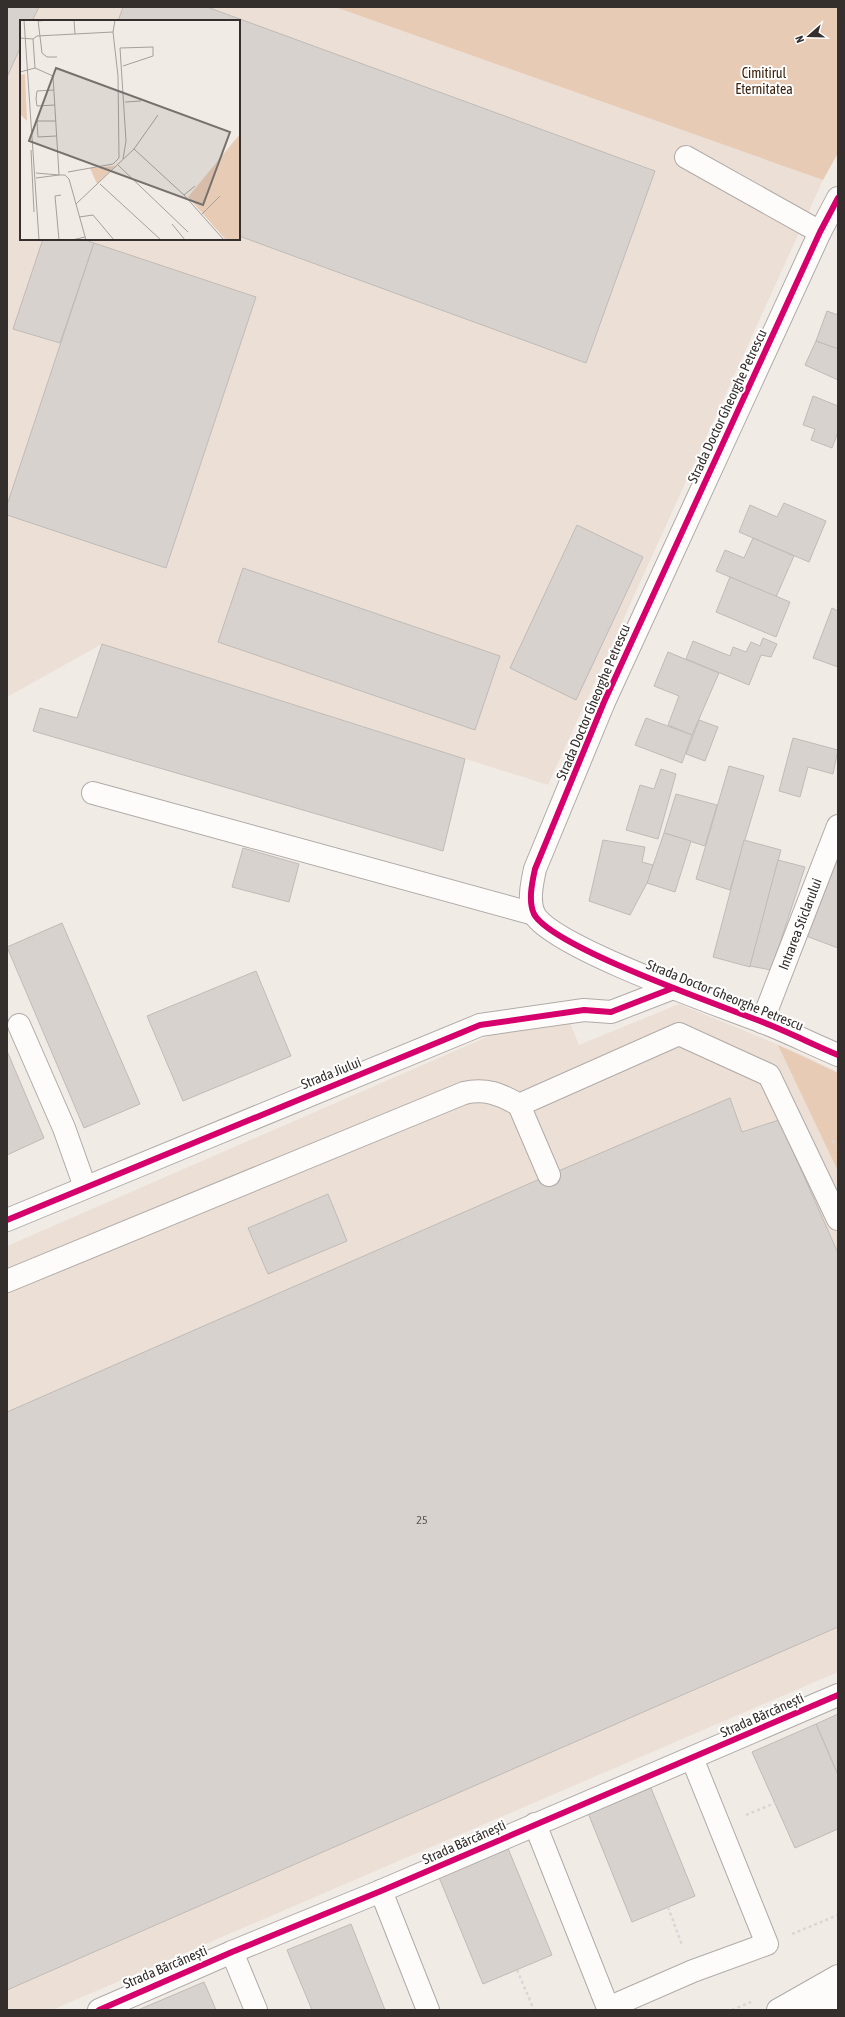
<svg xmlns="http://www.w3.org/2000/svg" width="845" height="2017" font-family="'Asap Condensed',sans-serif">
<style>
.built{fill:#ecdfd6;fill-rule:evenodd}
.green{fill:#e8cbb4}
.building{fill:#d7d2ce;stroke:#c0bbb7}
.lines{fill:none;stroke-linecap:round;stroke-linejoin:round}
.minor-casing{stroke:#b0aba7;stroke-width:24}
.major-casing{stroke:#b0aba7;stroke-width:24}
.path{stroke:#d9d7d6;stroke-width:2.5;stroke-dasharray:3 3;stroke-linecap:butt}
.minor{stroke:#fdfcfb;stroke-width:22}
.major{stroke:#fdfcfb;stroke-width:22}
.cycleway-casing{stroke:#fff;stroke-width:8}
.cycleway{stroke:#d6006c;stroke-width:6}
.labels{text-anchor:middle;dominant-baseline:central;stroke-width:4;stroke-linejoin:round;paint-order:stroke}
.number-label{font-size:12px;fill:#5f5a57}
.park-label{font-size:14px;fill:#3c230d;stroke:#fff}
.street-label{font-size:14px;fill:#342f2c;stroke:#fff}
.inset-road{fill:none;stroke:#a5a09c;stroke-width:1}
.view{fill:#76716d;fill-opacity:0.15;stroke:#76716d;stroke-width:2}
.inset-edge{fill:none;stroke:#342f2c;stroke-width:2}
</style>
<rect width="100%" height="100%" fill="#f1ebe6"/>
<g class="built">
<path d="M7,7H335L823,180L548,785L102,644L7,697ZM21,21H239V239H21Z"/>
<polygon points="679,1004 796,1052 838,1072 838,1672 52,2010 7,2010 7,1246 496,1033 568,1018 579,1045"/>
</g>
<g class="green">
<polygon points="335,7 838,7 838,153 823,180"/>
<polygon points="778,1045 838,1073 838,1171"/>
</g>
<g class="building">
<polygon points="7,7 39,7 32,21 21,21 21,46 7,77"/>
<polygon points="123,7 207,7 655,171 586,363 239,236 239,21 118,21"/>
<polygon points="43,239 83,239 94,243 60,343 13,329"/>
<polygon points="94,243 256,297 166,568 7,515 7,505"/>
<polygon points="827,311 838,315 838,349 816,341"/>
<polygon points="816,341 838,349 838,380 805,365"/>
<polygon points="813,396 838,406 838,432 832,448 811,440 815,429 803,425"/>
<polygon points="784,503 826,521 809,562 739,532 750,505 777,517"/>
<polygon points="577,525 643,557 576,700 510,668"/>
<polygon points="753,538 794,556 776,597 716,571 725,550 744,558"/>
<polygon points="243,568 500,656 475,730 218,642"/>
<polygon points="730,577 790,602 776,637 716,612"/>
<polygon points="832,608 838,611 838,667 813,658"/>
<polygon points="763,638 777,644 771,657 761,655 749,685 686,659 693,641 730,656 733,647 746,652 751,642 760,646"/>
<polygon points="102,644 465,759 443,851 33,731 40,708 77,718"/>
<polygon points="668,652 719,673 692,735 668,725 679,696 654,686"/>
<polygon points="646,718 692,735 682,763 635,745"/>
<polygon points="699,720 718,727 705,761 686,754"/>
<polygon points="793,738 838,750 833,774 808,767 800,797 779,791"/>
<polygon points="729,766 764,776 730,890 696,879"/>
<polygon points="661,769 676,774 658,839 626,830 640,785 654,789"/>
<polygon points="676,794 717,805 705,846 664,833"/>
<polygon points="664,833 691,841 675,892 647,883"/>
<polygon points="603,840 645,847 642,862 653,865 647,883 630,915 589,901"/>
<polygon points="744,840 781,850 750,967 713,957"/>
<polygon points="243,848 299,864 289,902 232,887"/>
<polygon points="838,855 838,948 806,936"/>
<polygon points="778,860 805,867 771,970 750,966"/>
<polygon points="62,923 140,1104 84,1128 7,947"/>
<polygon points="256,971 291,1056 183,1101 147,1016"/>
<polygon points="7,1051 44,1138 7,1155"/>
<polygon points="730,1098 742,1132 779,1120 838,1253 838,1627 7,1990 7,1412 549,1175"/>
<polygon points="328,1194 347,1241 268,1274 248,1228"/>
<polygon points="838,1714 838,1775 816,1724"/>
<polygon points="816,1724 838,1775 838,1829 795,1848 752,1752"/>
<polygon points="651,1788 695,1896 632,1922 588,1813"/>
<polygon points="507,1846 552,1955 483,1984 438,1875"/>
<polygon points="351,1924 385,2010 312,2010 287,1950"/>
<polygon points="204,1982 216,2010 138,2010"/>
</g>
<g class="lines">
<g class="minor-casing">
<g id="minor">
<polyline points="686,157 820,232"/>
<path d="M838,198L820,232L604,702L535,869C532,883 528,901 534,914C552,947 719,1005 760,1021C786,1031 812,1044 838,1055"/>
<polyline points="93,793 534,914"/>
<polyline points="762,1022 838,826"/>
<polyline points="19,1025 64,1128 85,1187"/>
<polyline points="519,1105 549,1175"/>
<polyline points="7,1220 480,1025 584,1010 611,1012 673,988"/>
<path d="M7,1281L464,1093C485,1088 501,1094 519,1105L679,1034L769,1075L838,1219"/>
<polyline points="535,1824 608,2008 693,1971 767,1944 692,1758"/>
<polyline points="381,1891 428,2010"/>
<polyline points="232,1952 256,2010"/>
<polyline points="99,2010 232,1952 381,1891 838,1695"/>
</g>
</g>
<g class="major-casing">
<g id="major">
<polyline points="778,2010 838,1976"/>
<polyline points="798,2010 838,1998"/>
</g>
</g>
<g class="path">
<polyline points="832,1141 838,1143"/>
<polyline points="746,1815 775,1803"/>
<polyline points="668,1907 682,1945"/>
<polyline points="792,1934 838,1915"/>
<polyline points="517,1970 534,2010"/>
<polyline points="732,2010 751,2002"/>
</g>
<use href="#minor" class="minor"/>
<use href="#major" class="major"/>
<g class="cycleway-casing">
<g id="cycleway">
<path d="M838,198L820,232L604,702L535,869C532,883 528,901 534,914C552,947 719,1005 760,1021C786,1031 812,1044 838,1055"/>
<polyline points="7,1220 480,1025 584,1010 611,1012 673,988"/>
<polyline points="99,2010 232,1952 381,1891 838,1695"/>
</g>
</g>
<use href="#cycleway" class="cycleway"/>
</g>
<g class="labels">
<g class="number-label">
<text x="422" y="1520">25</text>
</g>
<g class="park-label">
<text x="764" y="73">Cimitirul<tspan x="764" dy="16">Eternitatea</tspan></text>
</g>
<g class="street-label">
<text transform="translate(727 406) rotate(-65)">Strada Doctor Gheorghe Petrescu</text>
<text transform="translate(593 702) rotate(-67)">Strada Doctor Gheorghe Petrescu</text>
<text transform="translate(800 924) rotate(-69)">Intrarea Sticlarului</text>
<text transform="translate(725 995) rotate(22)">Strada Doctor Gheorghe Petrescu</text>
<text transform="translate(331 1073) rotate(-22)">Strada Jiului</text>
<text transform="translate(762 1715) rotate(-24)">Strada Bărcănești</text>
<text transform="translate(464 1842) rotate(-24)">Strada Bărcănești</text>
<text transform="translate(165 1967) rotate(-23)">Strada Bărcănești</text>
</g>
</g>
<g transform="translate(20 20)">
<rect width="220" height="220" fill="#f1ebe6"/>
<path d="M5,54L7,101L0,94V55ZM220,114V220H206L168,177ZM95,146L77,164L70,148Z" fill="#e8cbb4"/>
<path class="inset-road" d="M4,0L19,220M18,0L22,33L27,37H37M18,1L30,0M55,14L93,12L95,0M0,18L13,19M13,19L15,48L33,56L39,155H45L49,159L66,220M13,19L17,16L55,14L54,0M103,46L133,36V27L100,28L106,121L103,139M0,52L15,48M34,70L17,71L16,79L17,86L35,85M105,82L121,81M36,101H17L18,117L36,116M114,129L164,175L204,220M11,130L14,192M98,145L168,212M48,152L93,144L99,138L98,56L93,12M16,153L39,155M16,158L39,155M80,164L141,220M164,175L175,166M56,184L114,129L138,95M181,195L200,176M59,197L73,195L94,220M152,204L165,220M39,220L35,176L41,175M52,220L65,217"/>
<path class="view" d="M36,48L210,112L183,185L9,121Z"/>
<rect width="220" height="220" class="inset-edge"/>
</g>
<rect width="845" height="2017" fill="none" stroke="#342f2c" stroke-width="16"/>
<g transform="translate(809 36) rotate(250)" stroke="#ffffff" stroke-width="3" paint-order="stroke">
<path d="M0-3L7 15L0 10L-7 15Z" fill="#342f2c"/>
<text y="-6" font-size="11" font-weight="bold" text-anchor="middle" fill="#342f2c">N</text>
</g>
</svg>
